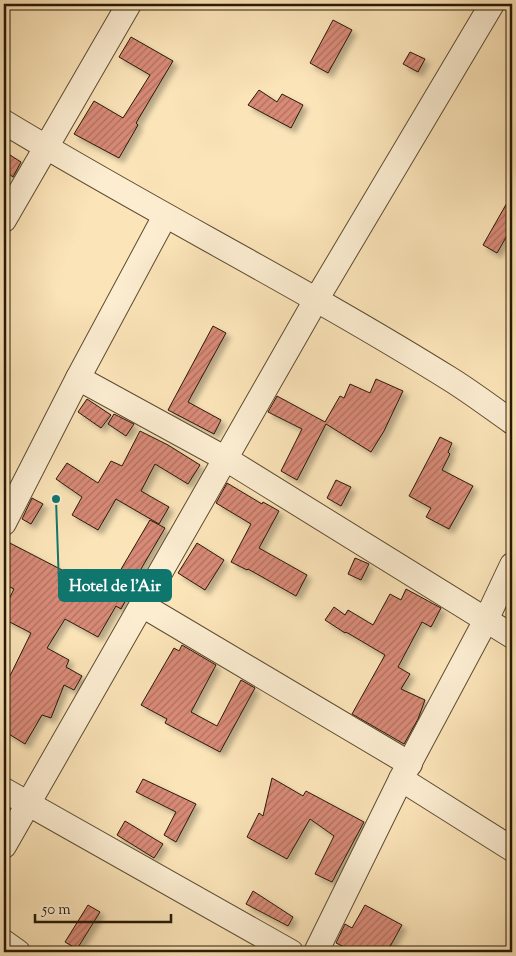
<svg xmlns="http://www.w3.org/2000/svg" width="516" height="956" font-family="'Sorts Mill Goudy',serif">
<style>
.building{fill:url(#building-hatch);stroke:#291906;filter:url(#shadow)}
.lines{fill:none;stroke-linecap:round;stroke-linejoin:round}
.minor-casing{stroke:#5e4c32;stroke-width:26}
.minor{stroke:#fcedd1;stroke-width:24}
.leader{fill:none;stroke:#0f766e;stroke-width:2}
.callout-dot{fill:#0f766e;stroke:#fcedd1;stroke-width:2}
.callout{fill:#0f766e;stroke:#0f766e;stroke-width:2}
.callout-label{font-size:16px;text-anchor:middle;font-weight:bold;fill:#fff}
</style>
<defs>
<pattern id="building-hatch" width="6" height="6" patternUnits="userSpaceOnUse" patternTransform="scale(1.25)"><rect width="6" height="6" fill="#d88a77"/><path d="M-1 1l2-2M0 6l6-6M5 7l2-2" fill="none" stroke="#af7060"/></pattern>
<filter id="shadow"><feDropShadow dx="4.5" dy="4.5" stdDeviation="2.5" flood-color="#0004"/></filter>
</defs>
<rect width="100%" height="100%" fill="#fbe4b8"/>
<filter id="stains"><feTurbulence type="fractalNoise" baseFrequency=".004" numOctaves="4"/><feColorMatrix values="0 0 0 0 .2 0 0 0 0 .09 0 0 0 0 .02 0 0 0 .5 -.17"/></filter>
<radialGradient id="worn" r=".72"><stop offset=".6" stop-color="#630" stop-opacity="0"/><stop offset="1" stop-color="#630" stop-opacity=".3"/></radialGradient>
<g class="building">
<polygon points="333,20 352,30 328,73 310,63"/>
<polygon points="131,37 173,61 136,123 138,125 119,158 74,134 94,101 123,118 150,75 119,57"/>
<polygon points="410,52 425,59 418,72 403,64"/>
<polygon points="259,90 277,102 282,94 303,105 291,128 248,105"/>
<polygon points="10,155 21,162 13,177 4,170 4,164"/>
<polygon points="512,194 512,227 497,253 483,245"/>
<polygon points="213,326 226,333 188,402 221,420 214,434 168,410"/>
<polygon points="376,379 403,391 384,431 371,452 326,424 297,480 281,471 302,429 268,412 277,396 325,422 340,396 344,398 350,384 370,393"/>
<polygon points="87,399 111,415 101,428 78,412"/>
<polygon points="114,414 134,424 126,436 108,424"/>
<polygon points="140,431 168,445 200,465 188,484 155,464 141,491 169,507 159,524 116,499 98,530 72,515 82,497 56,479 67,463 98,483 111,461 122,466"/>
<polygon points="440,437 452,443 448,452 450,454 442,470 473,486 449,529 426,517 431,508 409,496"/>
<polygon points="336,480 351,487 341,506 327,498"/>
<polygon points="227,483 262,504 263,502 279,511 259,548 307,575 296,596 248,569 247,570 231,562 251,524 216,503"/>
<polygon points="32,498 43,504 31,524 22,519"/>
<polygon points="150,520 165,528 131,586 133,587 121,609 116,606 98,637 65,619 47,648 69,660 66,667 82,676 74,690 64,685 51,718 42,715 25,744 4,731 4,688 31,633 4,619 4,609 14,589 4,584 4,540 95,587 105,570 117,576"/>
<polygon points="197,543 224,560 205,590 178,573"/>
<polygon points="355,558 369,564 361,580 348,574"/>
<polygon points="406,589 441,608 431,627 422,622 398,667 410,674 401,689 425,700 418,719 404,744 352,714 385,655 346,632 345,633 325,620 334,607 345,615 348,610 373,625 390,594 401,600"/>
<polygon points="182,645 216,665 191,712 217,726 241,680 255,688 220,752 165,723 167,719 141,705 174,648 179,651"/>
<polygon points="272,778 303,796 306,791 364,822 332,882 315,874 334,836 310,819 287,859 247,837 259,813 263,816"/>
<polygon points="143,779 196,804 176,842 164,835 176,812 136,792"/>
<polygon points="125,821 163,844 154,858 117,835"/>
<polygon points="253,891 293,917 288,926 246,904"/>
<polygon points="88,905 100,912 77,949 65,942"/>
<polygon points="365,905 402,925 387,952 355,952 336,943 345,924 352,928"/>
</g>
<g class="lines">
<g class="minor-casing">
<g id="minor">
<path d="M4,122C151,211 304,288 450,379C471,392 492,408 512,422"/>
<polyline points="4,220 129,4"/>
<polyline points="78,378 226,459 512,636"/>
<polyline points="4,523 78,378 165,216"/>
<polyline points="142,605 410,764"/>
<polyline points="401,779 512,849"/>
<polyline points="4,790 291,952"/>
<polyline points="4,846 316,300 492,4"/>
<polyline points="4,942 18,952"/>
<polyline points="316,952 401,779 486,620 512,565"/>
</g>
</g>
<use href="#minor" class="minor"/>
</g>
<path class="leader" d="M56 499L59 585"/>
<circle class="callout-dot" cx="56" cy="499" r="5"/>
<rect class="callout" x="59" y="570" width="112" height="31" rx="5"/>
<g class="callout-label">
<text x="115" y="591">Hotel de l'Air</text>
</g>
<rect width="516" height="956" fill="none" stroke="#fbe4b8" stroke-width="20"/>
<rect x="5" y="5" width="506" height="946" fill="none" stroke="#291906" stroke-width="2.5"/>
<rect x="10" y="10" width="496" height="936" fill="none" stroke="#291906"/>
<path d="M35 914v8h136v-8" fill="none" stroke="#291906" stroke-width="2.5"/>
<text x="42" y="914" font-size="15" fill="#291906" stroke="#fcedd1" stroke-width="4" paint-order="stroke">50 m</text>
<rect width="100%" height="100%" filter="url(#stains)"/>
<rect width="100%" height="100%" fill="url(#worn)"/>
</svg>
